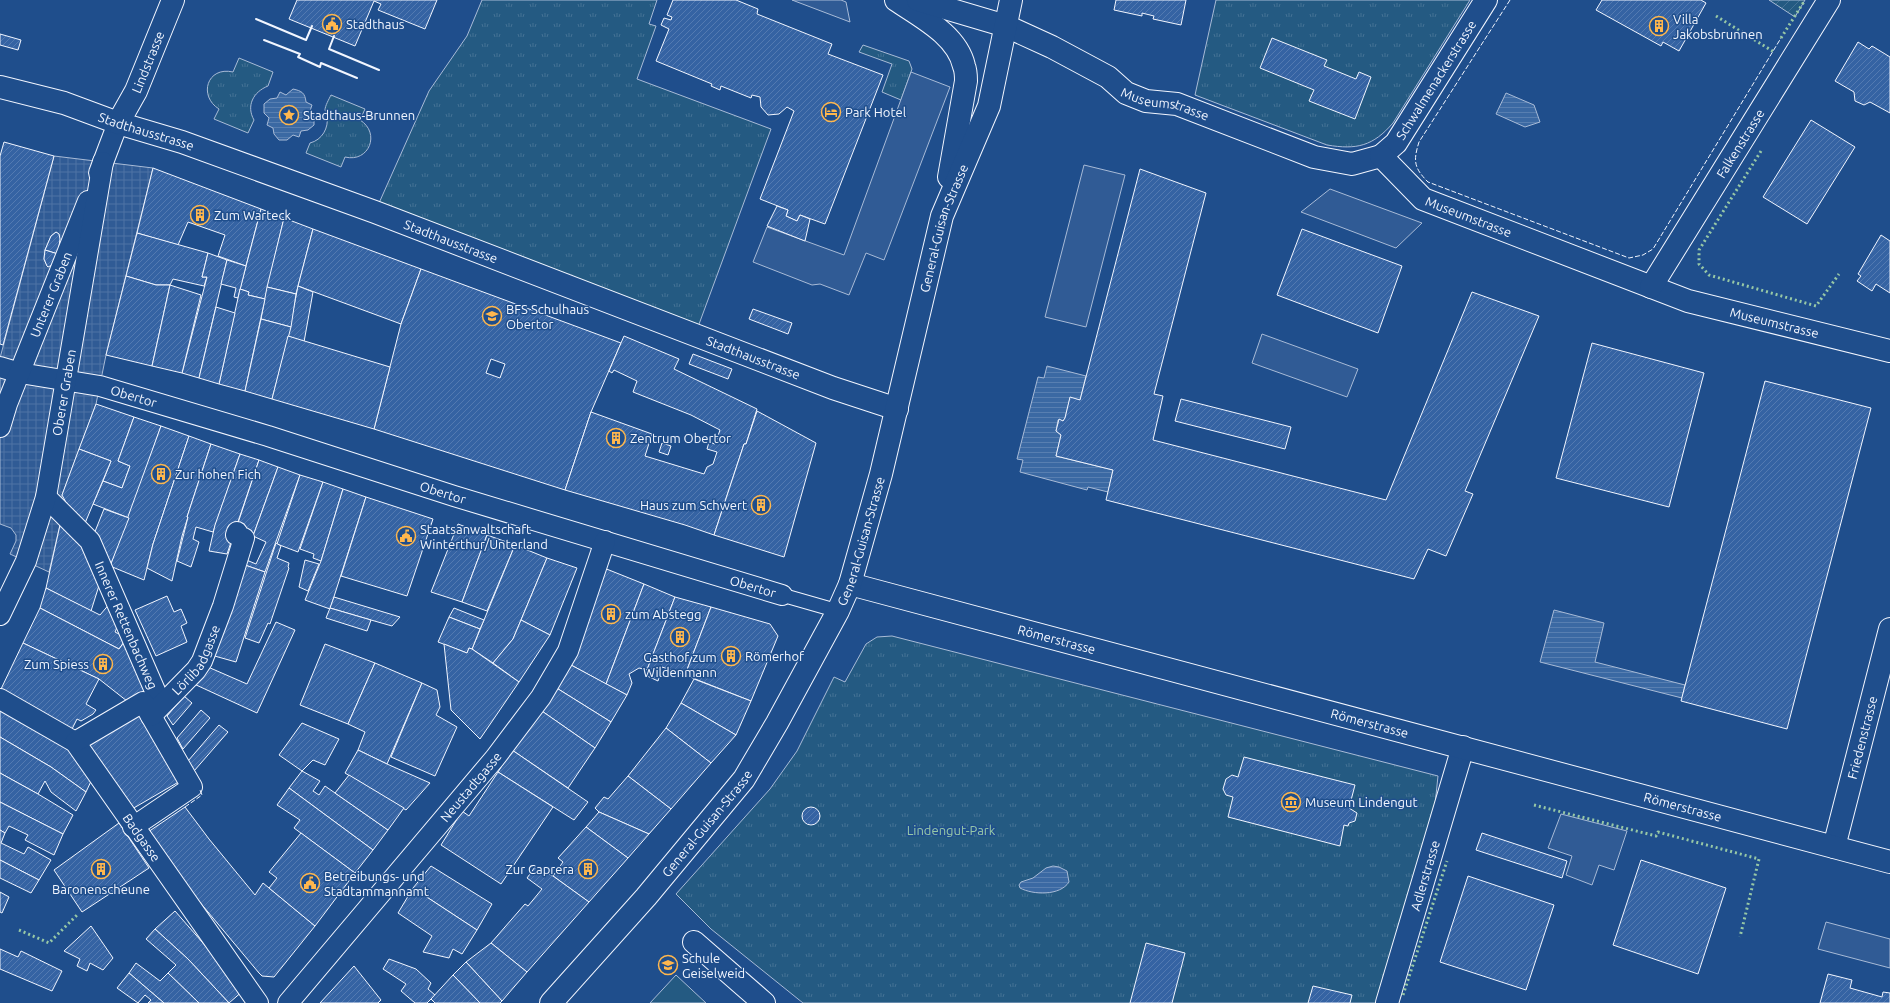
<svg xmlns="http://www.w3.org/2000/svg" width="1890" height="1003" font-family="Ubuntu,sans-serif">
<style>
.grass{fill:url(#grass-tufts);stroke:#a8bbd7}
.garden{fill:url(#garden-furrows);stroke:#a8bbd7}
.pitch{fill:#245a82;stroke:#a8bbd7}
.parking{fill:#305b95;stroke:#a8bbd7}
.plaza{fill:url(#plaza-grid);stroke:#a8bbd7;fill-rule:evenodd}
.water{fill:url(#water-rules);stroke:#a8bbd7}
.building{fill:url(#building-hatch);stroke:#f2f6ff;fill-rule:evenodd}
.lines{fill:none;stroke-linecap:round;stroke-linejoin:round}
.service-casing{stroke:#f2f6ff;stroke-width:15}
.pedestrian-casing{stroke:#f2f6ff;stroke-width:22}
.minor-casing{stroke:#f2f6ff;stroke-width:24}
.secondary-casing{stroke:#f2f6ff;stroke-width:24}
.primary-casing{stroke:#f2f6ff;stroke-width:24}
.service{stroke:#1f4e8c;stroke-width:13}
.pedestrian{stroke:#1f4e8c;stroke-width:20}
.minor{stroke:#1f4e8c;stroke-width:22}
.secondary{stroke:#1f4e8c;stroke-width:22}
.primary{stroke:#1f4e8c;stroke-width:22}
.hedge{stroke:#97c8a6;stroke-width:3;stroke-dasharray:2 3;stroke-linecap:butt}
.fence{stroke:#f2f6ff;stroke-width:1;stroke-dasharray:5 2;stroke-linecap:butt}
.wall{stroke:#f2f6ff;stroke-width:2}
.labels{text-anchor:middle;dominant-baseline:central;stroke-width:3;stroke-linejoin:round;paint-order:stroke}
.poi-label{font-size:13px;fill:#f2f6ff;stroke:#1f4e8c;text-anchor:start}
.street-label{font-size:13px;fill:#f2f6ff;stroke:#1f4e8c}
.park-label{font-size:13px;fill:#97c8a6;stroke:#1f4e8c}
</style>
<defs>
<pattern id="grass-tufts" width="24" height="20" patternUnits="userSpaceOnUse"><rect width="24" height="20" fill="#245a82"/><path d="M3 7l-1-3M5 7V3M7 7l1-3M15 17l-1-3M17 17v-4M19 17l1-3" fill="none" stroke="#447295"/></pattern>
<pattern id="garden-furrows" width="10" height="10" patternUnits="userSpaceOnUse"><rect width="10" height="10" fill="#245a82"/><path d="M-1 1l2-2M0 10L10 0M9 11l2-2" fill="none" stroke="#447295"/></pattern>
<pattern id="plaza-grid" width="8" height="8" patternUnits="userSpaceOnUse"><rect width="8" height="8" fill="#305b95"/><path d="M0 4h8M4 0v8" fill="none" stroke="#4e73a5"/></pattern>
<pattern id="water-rules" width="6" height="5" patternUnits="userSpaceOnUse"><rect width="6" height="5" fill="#3b69a3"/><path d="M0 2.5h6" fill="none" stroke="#587fb1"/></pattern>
<pattern id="building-hatch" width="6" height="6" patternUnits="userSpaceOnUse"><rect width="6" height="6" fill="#3563a3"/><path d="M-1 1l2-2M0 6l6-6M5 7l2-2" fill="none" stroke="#537ab1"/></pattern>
</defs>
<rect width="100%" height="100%" fill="#1f4e8c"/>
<g class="grass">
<polygon points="482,0 657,0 649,24 656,26 637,79 771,129 695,335 375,212 429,91 467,36"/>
<path d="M1216,0H1470L1393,123C1373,146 1357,150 1327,145L1195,95Z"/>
<polygon points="863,45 909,61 912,69 901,100 882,92 892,64 859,52"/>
<path d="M239,58L273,72L268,86C253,92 246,106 254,120L248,133L214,119L219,109C198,96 207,66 233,72Z"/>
<path d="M331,95L365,109L360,120C381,133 369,163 345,157L341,167L306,153L310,143C322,140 329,128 327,116C327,114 326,112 325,110C325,106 329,99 331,95Z"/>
<polygon points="892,636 1438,776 1433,824 1376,1003 803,1003 711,929 676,894 770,789 797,751 834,677 845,682 866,644 877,637"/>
</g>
<polygon class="garden" points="1769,0 1805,0 1795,17"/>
<polygon class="pitch" points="676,975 706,1003 650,1003"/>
<g class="parking">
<polygon points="792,0 841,0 846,2 850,22"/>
<polygon points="911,72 950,87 884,260 866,253 849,295 820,284 812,285 753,262 767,227 844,255"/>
<polygon points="1084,165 1125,175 1086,327 1045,317"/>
<polygon points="1330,189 1422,223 1396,248 1301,212"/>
<polygon points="1262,334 1358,369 1347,397 1252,363"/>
<polygon points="1561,814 1627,831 1614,870 1599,865 1592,885 1566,875 1572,856 1548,848"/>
<polygon points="1826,922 1890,939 1890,968 1818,949"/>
</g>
<path class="plaza" d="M54,156L153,168L106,355L96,404L62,495L60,525L49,572L10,554L16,541V535L11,528L0,524V358ZM56,232L59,234L60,247L52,265L47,266L44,259L45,250L51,236Z"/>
<g class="water">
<path d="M293,89C302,91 305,93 306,102L312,105L310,111L314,117V125L308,130L301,131L299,137L293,135L287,140H279L274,134L273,128L267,125L269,118L264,113V104L270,99L277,98L280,92L286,95Z"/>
<polygon points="1506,93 1534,105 1540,122 1525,127 1496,114"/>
<polygon points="1047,366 1086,376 1080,400 1070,398 1065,418 1063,421 1058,420 1056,431 1061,435 1056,456 1113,470 1108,492 1088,487 1087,490 1020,472 1023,460 1017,459 1038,377 1044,378"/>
<polygon points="1554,610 1604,623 1595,662 1685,685 1682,698 1540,662"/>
<path d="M1053,866L1059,867L1067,871L1069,882C1060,896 1033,895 1020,888L1019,885L1021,882L1033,878L1046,868Z"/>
</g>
<g class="building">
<polygon points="297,0 437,0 425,29 378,10 381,4 374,1 355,46 289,19"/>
<polygon points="673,0 736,0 758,9 757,14 832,44 828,54 883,75 825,224 800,215 797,221 786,216 788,210 760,199 794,111 787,107 779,114 768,115 761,107 760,97 752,95 751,98 721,86 720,90 711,86 712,84 656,61 669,29 661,25 664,18 671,20 672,17 667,15"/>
<polygon points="1116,0 1186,0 1181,25 1153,19 1154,16 1142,13 1142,16 1114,10"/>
<polygon points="1602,0 1701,0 1706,3 1679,51 1663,42 1661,46 1596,10"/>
<polygon points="0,34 21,40 18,50 0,45"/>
<polygon points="1272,38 1327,60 1324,66 1356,79 1359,72 1371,77 1355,119 1309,101 1314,90 1260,68"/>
<polygon points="1858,42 1869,49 1872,46 1890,57 1890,113 1870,102 1864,105 1855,101 1854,92 1835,81"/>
<polygon points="1811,120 1855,147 1807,224 1763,197"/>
<polygon points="4,142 54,156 3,345 0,344 0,156"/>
<polygon points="153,168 261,209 246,266 218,256 225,235 188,222 178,245 137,233"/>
<polygon points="1140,169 1206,193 1154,394 1163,396 1153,440 1386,500 1472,292 1539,316 1465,491 1473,494 1446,556 1428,549 1414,579 1106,500 1113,470 1056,456 1061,435 1056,431 1059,419 1063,421 1065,418 1070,397 1080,400"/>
<polygon points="777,206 788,210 786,216 797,221 800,215 810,219 805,241 767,226"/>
<polygon points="261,209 284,218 265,299 248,295 249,292 240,289"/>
<polygon points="284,218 313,229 296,294 267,287"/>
<polygon points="313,229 421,269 401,324 298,286"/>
<polygon points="1302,229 1402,266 1378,333 1277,295"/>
<polygon points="56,232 59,234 60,239 58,254 45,250 51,236"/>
<polygon points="137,233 208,253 202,277 207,277 204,286 173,279 170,285 156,285 126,276"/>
<polygon points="1881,235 1890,241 1890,293 1876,284 1872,291 1857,281 1861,276 1858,274"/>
<polygon points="45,250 58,254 52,265 48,267 47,266 44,259"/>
<polygon points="208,253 227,260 199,378 182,373 207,277 202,277"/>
<polygon points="227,260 246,266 238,298 234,297 236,288 221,284"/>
<path d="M421,269L621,343L591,412L565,490L374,429L401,324ZM491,359L505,364L500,378L486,373Z"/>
<polygon points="126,276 156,285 170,285 152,366 106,355"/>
<polygon points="170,285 201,295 182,373 152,366"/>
<polygon points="298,286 313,292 304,342 288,336"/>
<polygon points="267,287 296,294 291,327 261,319"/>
<polygon points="240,289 249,292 248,295 265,299 245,391 219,384"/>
<polygon points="216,307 235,313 219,384 199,378"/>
<polygon points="753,309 792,323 788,334 749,319"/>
<polygon points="261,319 291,327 272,399 245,391"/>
<polygon points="288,336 390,367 374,429 272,399"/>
<polygon points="624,336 679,359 674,369 757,409 746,444 744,444 714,535 685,525 565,490 591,412 652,434 645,456 704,474 707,467 713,464 717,452 707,449 709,442 715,444 720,430 691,415 633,392 637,381 614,370 612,373 609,371"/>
<polygon points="1592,343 1704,373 1669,507 1556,478"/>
<polygon points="693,354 732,369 728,379 689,364"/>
<polygon points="1765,381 1871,408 1787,729 1681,701"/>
<polygon points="1181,399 1291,427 1285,449 1175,421"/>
<polygon points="96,404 134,417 118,461 130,466 122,488 103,481 111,461 79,449"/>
<polygon points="757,411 816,443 784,557 714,535 744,444 746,444"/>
<polygon points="134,417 161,426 129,518 93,504 103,481 122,488 130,466 118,461"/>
<polygon points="161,426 189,436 153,544 144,580 110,566"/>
<polygon points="189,436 211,444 187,517 188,517 182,536 172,581 147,568 153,544"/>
<polygon points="662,443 671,446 668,455 659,452"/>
<polygon points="211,444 240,454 213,532 196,527 193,539 199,542 191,567 177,561 188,517 187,517"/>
<polygon points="79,449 111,461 83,528 75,519 62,495"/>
<polygon points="240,454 259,460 227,554 209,551 215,525"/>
<polygon points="259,460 278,467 253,536 235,532"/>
<polygon points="278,467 300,475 265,572 242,564 244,559 256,564 266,542 253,536"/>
<polygon points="300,475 323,482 298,552 277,544"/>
<polygon points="323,482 343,489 321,561 313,558 314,554 300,549"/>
<polygon points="343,489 366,497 330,609 305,600 321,561"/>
<polygon points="366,497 433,519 407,596 341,576"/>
<polygon points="104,509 129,518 110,566 92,539"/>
<polygon points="458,524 487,535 462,602 431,592"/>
<polygon points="60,525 88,542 102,576 91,611 46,588"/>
<polygon points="487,535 515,545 487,611 462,602"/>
<polygon points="276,543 281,546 277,558 289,563 288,567 289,568 270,624 268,623 259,643 245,638"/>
<polygon points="515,545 547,558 513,639 493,663 472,649"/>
<polygon points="547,558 577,568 550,635 521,620"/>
<polygon points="305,560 319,564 308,591 299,587"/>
<polygon points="242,564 265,572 236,662 211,655"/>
<polygon points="604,568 644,584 606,684 571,665"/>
<polygon points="644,584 675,597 647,670 639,668 629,674 632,683 627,695 606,684"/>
<polygon points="46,588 100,615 111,602 119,623 115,632 127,638 119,649 40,608"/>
<polygon points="167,596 174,612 181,609 187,623 181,626 187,642 156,656 135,610"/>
<polygon points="334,597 400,617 392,626 371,620 330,608"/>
<polygon points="675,597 711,607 685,675 662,667 658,681 645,675"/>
<polygon points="711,607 770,624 778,636 751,701 685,675"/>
<polygon points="40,608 119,649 127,638 151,696 132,705 99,679 23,643"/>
<polygon points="330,608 371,620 367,631 326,618"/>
<polygon points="454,608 484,620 480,629 449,617"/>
<polygon points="449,617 480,629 472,649 469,648 467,653 438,642"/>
<polygon points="521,620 550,635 519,682 493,663 513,639"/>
<polygon points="276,622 295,630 257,713 194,684 208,667 247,684"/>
<polygon points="23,643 99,679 86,704 96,710 93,714 81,721 77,719 72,729 1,689"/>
<polygon points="325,644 375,663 348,724 300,705"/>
<polygon points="444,644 467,653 469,648 472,649 519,682 480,739 451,710"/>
<polygon points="375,663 422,683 387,764 358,750 365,732 348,724"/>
<polygon points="571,665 627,695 611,722 555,687"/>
<polygon points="694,679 751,701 736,735 681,703"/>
<polygon points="422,683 437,690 440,707 436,715 457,727 435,776 391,757"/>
<polygon points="555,687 611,722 595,748 539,709"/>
<polygon points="184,696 192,703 173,725 167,716"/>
<polygon points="681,703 736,735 711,763 666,728"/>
<polygon points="0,705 65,744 93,777 86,792 51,767 0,737"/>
<polygon points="539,709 595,748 568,788 512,750"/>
<polygon points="201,710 210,718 183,749 177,738"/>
<polygon points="140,711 182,780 132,809 88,743"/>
<polygon points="302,723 339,739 325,765 313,760 302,771 279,755"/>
<polygon points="219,725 228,732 194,771 188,761"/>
<polygon points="666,728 711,763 671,809 628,776"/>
<polygon points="0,737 51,767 86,792 76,811 51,792 45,781 38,794 0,773"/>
<polygon points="358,750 387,764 430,783 406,810 345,773"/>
<polygon points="512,750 588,802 574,820 498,772"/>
<polygon points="1244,757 1355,785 1349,808 1357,813 1355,821 1349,823 1348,826 1344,825 1340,846 1228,817 1233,797 1226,795 1223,789 1226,779 1232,775 1238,777"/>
<polygon points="302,771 320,781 313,791 319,795 325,786 388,830 373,850 289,788"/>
<polygon points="498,772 553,807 501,884 441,845 462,811 469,816"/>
<polygon points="0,773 38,794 73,815 63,834 0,802"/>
<polygon points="349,775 404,808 388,830 335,793"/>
<polygon points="628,776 671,809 649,834 599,812 595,808 604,797 608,799"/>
<polygon points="289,788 373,850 355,873 294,828 300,820 277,805"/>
<polygon points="0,802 63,834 54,855 25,840 28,835 9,826 5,833 0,830"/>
<polygon points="185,807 209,839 255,895 263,883 315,926 274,977 262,976 259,973 172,869 148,832"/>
<circle cx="811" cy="816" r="9"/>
<polygon points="599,812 649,834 628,858 586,827"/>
<polygon points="119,823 149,868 82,912 54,870"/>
<polygon points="586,827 628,858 589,902 553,876 563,862 558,858"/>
<polygon points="0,830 5,833 1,843 24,854 28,847 51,860 39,880 0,860"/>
<polygon points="301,833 355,873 315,926 269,888 277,878 269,872"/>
<polygon points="1482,833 1567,861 1562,878 1476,850"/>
<polygon points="0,860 39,880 31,893 0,878"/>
<polygon points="1641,860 1726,888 1698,974 1613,945"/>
<polygon points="431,866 492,904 477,930 413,888"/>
<polygon points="535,867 553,876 589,902 527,972 491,943 525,904 528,906 542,889 527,878"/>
<polygon points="1468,876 1554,905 1526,990 1440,962"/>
<polygon points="413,888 477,930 462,954 453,949 449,958 423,952 432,936 398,913"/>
<polygon points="0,892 9,897 2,913 0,912"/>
<polygon points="175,911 244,990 229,1003 188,959 155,929"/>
<polygon points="91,926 113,958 103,970 90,963 87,971 77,966 80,959 64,951"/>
<polygon points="155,929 188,959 229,1003 199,1003 168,973 176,965 146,939"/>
<polygon points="491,943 527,972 502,1001 466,962"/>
<polygon points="1146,943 1185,953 1172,1003 1130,1003"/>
<polygon points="0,949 18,957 21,951 62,971 52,991 0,969"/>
<polygon points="389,959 416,969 431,983 428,989 435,995 427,1003 415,1003 401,991 406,984 383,969"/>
<polygon points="466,962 502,1001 500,1003 480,1003 453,975"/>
<polygon points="136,963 160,981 168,973 199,1003 164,1003 129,973"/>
<polygon points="354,966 381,1000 378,1003 320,1003"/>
<polygon points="129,973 164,1003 148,1003 151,1000 145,995 138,1003 117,988"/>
<polygon points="1828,974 1852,980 1850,988 1882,997 1883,992 1890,993 1890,1003 1820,1003"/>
<polygon points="453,975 480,1003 435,1003 431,999"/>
<polygon points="1313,986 1352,995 1350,1003 1308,1003"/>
</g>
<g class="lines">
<g class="service-casing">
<polyline id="service" points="782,595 838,611"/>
</g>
<g class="pedestrian-casing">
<g id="pedestrian">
<polyline points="99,173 118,123"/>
<path id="s1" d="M0,367L20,373L100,386L268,436L454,496L782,595"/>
<path id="s2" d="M0,427L7,404L88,201"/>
<path id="s3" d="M46,497L90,541L156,693L151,716L192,787L133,827"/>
<path id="s4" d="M0,615L26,561L46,497L103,162"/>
<path id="s5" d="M0,699L75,742L258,1003"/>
<path id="s6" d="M75,742L143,702L151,716L196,670L202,661L223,606L244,538L236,535L237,532"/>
<path id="s7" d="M288,1003L495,758L541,697L568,651L605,541"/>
</g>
</g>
<g class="minor-casing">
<g id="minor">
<path id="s8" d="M1006,26L1052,47L1108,77L1126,93L1146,101L1177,104L1314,157L1352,164L1381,156L1396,143L1486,0"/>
<path id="s9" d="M0,87L64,103L118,123L182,142L375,212L833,388L897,409"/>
<path id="s10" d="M118,123L136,91L173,0"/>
<path id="s11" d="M1381,156L1423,199L1688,301L1890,351"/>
<path id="s12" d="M1651,287L1829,0"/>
<path id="s13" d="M1834,847L1890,629"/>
<polyline points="694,942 764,1003"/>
<path id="s14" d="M1387,1003L1463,747"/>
</g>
</g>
<g class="secondary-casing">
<g id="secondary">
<path id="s15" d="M850,584L1890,862"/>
</g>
</g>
<g class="primary-casing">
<g id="primary">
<path d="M896,0C921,17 957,35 964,66C966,71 966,76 966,81L949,177"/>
<polyline points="918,0 1006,26"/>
<path id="s16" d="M551,1003L646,897L744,779L777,723L838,611L850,584L881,474L942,216L989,106L1011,0"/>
</g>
</g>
<use href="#service" class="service"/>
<use href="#pedestrian" class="pedestrian"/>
<use href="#minor" class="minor"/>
<use href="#secondary" class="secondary"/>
<use href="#primary" class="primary"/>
<g class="hedge">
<polyline points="1716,16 1774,52"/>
<polyline points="1781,38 1805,0"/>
<polyline points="1761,151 1699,250 1699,264 1709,275 1816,306 1839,274"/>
<polyline points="1534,805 1656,836 1658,832 1759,859 1740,937"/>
<polyline points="19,930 49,943 77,915"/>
<polyline points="1403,995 1447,861"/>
</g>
<g class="fence">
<path d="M1510,0L1419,142C1413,161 1414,168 1428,182L1629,258L1643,255L1653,249L1781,38"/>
<polyline points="185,807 202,795 200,790"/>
</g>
<g class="wall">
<polyline points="256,19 306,40 312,26"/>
<polyline points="334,36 329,49 379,70"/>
<polyline points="264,40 300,54 298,57 320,67 321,63 357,78"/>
</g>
</g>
<defs>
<g id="civic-ring" transform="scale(1)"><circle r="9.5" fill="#1f4e8c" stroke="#ffb74d" stroke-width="1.5"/><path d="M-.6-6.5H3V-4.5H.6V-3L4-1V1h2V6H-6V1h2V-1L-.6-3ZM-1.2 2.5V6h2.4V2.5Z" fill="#ffb74d"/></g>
<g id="building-ring" transform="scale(1)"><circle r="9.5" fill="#1f4e8c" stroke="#ffb74d" stroke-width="1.5"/><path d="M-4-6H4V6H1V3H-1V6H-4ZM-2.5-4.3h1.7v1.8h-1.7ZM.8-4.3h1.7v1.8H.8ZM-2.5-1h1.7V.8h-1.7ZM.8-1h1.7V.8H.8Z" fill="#ffb74d"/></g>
<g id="hotel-ring" transform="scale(1)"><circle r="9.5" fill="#1f4e8c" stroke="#ffb74d" stroke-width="1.5"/><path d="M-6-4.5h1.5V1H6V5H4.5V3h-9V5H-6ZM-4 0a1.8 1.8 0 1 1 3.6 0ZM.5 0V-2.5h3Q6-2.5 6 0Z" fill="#ffb74d"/></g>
<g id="sight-ring" transform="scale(1)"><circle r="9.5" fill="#1f4e8c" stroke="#ffb74d" stroke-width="1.5"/><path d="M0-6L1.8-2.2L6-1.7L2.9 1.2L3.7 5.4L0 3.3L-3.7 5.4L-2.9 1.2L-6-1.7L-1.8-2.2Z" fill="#ffb74d"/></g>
<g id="university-ring" transform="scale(1)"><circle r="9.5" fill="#1f4e8c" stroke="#ffb74d" stroke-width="1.5"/><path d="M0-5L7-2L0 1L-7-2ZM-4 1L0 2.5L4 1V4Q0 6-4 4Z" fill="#ffb74d"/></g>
<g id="museum-ring" transform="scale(1)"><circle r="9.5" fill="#1f4e8c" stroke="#ffb74d" stroke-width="1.5"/><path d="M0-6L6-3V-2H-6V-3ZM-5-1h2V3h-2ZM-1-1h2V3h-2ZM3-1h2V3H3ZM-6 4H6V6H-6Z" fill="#ffb74d"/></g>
<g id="school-ring" transform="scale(1)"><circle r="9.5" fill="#1f4e8c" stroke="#ffb74d" stroke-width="1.5"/><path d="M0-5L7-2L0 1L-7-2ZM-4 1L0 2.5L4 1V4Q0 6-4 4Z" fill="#ffb74d"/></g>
</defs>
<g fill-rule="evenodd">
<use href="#civic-ring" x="332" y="24"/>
<use href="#building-ring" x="1659" y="26"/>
<use href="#hotel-ring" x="831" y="112"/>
<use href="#sight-ring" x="289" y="115"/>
<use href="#building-ring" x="200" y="215"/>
<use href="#university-ring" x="492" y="316"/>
<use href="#building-ring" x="616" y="438"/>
<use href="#building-ring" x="161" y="474"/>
<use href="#building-ring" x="761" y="505"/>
<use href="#civic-ring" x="406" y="536"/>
<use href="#building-ring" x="611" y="614"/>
<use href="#building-ring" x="680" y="637"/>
<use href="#building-ring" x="731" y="656"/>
<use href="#building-ring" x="103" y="664"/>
<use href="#museum-ring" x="1291" y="802"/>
<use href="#building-ring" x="101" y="869"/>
<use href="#building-ring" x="588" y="869"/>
<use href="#civic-ring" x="310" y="883"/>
<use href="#school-ring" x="668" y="965"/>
</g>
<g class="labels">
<g class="poi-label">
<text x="1673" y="19">Villa<tspan x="1673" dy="15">Jakobsbrunnen</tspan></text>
<text x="346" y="24">Stadthaus</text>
<text x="845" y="112">Park Hotel</text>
<text x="303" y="115">Stadthaus-Brunnen</text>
<text x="214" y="215">Zum Warteck</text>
<text x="506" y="309">BFS Schulhaus<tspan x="506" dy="15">Obertor</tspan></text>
<text x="630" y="438">Zentrum Obertor</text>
<text x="175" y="474">Zur hohen Fich</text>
<text x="747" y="505" text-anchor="end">Haus zum Schwert</text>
<text x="420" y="529">Staatsanwaltschaft<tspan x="420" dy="15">Winterthur/Unterland</tspan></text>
<text x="625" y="614">zum Abstegg</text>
<text x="745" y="656">Römerhof</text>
<text x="680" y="657" text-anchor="middle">Gasthof zum<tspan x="680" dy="15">Wildenmann</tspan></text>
<text x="89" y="664" text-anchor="end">Zum Spiess</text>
<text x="1305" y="802">Museum Lindengut</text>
<text x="574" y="869" text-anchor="end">Zur Caprera</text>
<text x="324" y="876">Betreibungs- und<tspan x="324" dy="15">Stadtammannamt</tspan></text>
<text x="101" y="889" text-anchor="middle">Baronenscheune</text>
<text x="682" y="958">Schule<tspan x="682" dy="15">Geiselweid</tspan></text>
</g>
<g class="street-label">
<text stroke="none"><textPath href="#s10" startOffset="68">Lindstrasse</textPath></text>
<text stroke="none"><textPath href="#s8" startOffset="501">Schwalmenackerstrasse</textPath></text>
<text stroke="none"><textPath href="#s8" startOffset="179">Museumstrasse</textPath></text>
<text stroke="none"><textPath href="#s9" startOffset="153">Stadthausstrasse</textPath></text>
<text stroke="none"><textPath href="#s12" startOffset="169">Falkenstrasse</textPath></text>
<text stroke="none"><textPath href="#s11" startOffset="109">Museumstrasse</textPath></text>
<text stroke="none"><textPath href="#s16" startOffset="886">General-Guisan-Strasse</textPath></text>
<text stroke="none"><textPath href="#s9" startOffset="477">Stadthausstrasse</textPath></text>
<text stroke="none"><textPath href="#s2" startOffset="142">Unterer Graben</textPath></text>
<text stroke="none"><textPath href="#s11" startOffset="433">Museumstrasse</textPath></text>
<text stroke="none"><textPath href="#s9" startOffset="801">Stadthausstrasse</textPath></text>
<text stroke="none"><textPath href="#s4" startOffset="233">Oberer Graben</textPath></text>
<text stroke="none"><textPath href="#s1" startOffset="137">Obertor</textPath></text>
<text stroke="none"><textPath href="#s1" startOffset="461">Obertor</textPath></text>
<text stroke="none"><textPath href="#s16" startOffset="562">General-Guisan-Strasse</textPath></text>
<text stroke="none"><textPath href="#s1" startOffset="785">Obertor</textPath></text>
<text stroke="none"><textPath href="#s3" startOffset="154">Innerer Rettenbachweg</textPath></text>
<text stroke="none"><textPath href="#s15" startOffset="214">Römerstrasse</textPath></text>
<text stroke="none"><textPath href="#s6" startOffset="168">Lörlibadgasse</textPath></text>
<text stroke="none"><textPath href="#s15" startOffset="538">Römerstrasse</textPath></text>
<text stroke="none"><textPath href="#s13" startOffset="113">Friedenstrasse</textPath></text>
<text stroke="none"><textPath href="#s7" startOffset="283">Neustadtgasse</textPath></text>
<text stroke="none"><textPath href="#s15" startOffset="862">Römerstrasse</textPath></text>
<text stroke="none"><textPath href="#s16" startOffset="238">General-Guisan-Strasse</textPath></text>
<text stroke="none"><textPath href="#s5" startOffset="203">Badgasse</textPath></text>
<text stroke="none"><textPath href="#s14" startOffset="133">Adlerstrasse</textPath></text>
</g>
<g class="park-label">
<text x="951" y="830">Lindengut-Park</text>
</g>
</g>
</svg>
